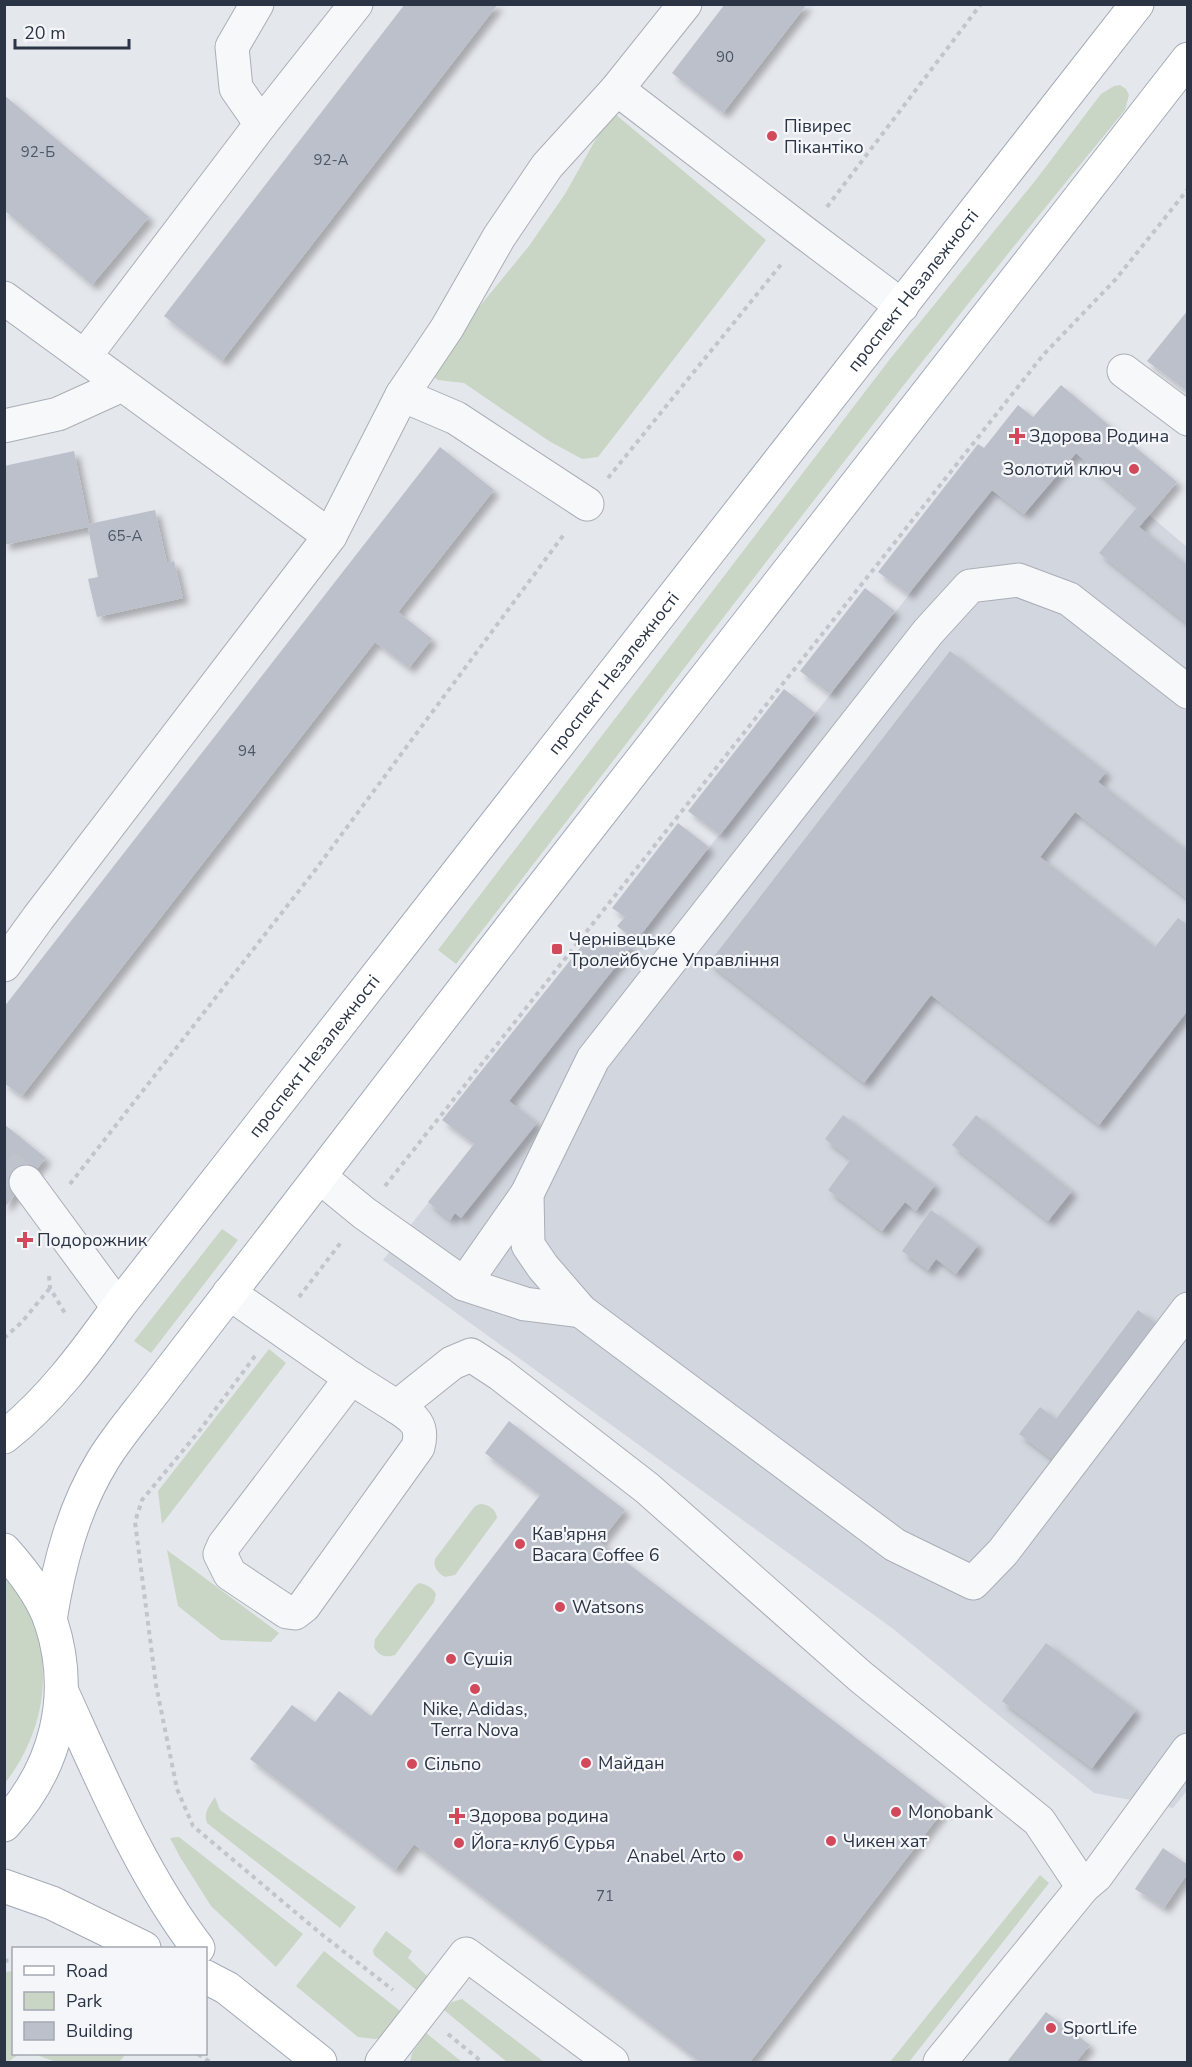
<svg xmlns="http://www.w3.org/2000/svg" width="1192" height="2067" font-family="'Nunito Sans',sans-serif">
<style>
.built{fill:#d2d6de}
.green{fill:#c9d6c5}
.building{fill:#bbc0ca;filter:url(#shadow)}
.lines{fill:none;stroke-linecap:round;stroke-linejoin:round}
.minor-tunnel{stroke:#bfc3cb;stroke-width:33;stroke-dasharray:33 16;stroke-linecap:butt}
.minor-casing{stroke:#a9aeb7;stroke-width:35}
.major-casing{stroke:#a3abb8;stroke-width:35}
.path{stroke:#c2c5cb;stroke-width:4;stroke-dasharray:4.5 4.5;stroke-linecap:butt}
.minor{stroke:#f7f8fa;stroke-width:33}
.major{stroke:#fff;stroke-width:33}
.poi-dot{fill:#d1495b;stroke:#f4f6f9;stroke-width:2}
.labels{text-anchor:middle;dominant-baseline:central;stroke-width:4.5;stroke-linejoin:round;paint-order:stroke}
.number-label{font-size:15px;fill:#4f5766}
.poi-label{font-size:18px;fill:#2b3445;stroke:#f4f6f9;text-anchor:start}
.street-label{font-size:18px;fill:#2b3445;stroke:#f4f6f9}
</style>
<defs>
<filter id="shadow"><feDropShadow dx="5.5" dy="5.5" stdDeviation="3" flood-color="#0004"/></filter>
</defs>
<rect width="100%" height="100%" fill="#e4e7ec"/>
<polygon class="built" points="1076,453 1187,547 1188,1789 1173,1808 1094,1793 892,1628 383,1260 992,490 1024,514"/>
<g class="green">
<path d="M1120,85L1126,89L1129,95L1125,110C895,388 678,679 456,964L438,950L890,359L1035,181L1101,94L1114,86Z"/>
<polygon points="615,114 766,240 598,457 582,459 549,441 464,383 438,380 426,372 529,246 565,194 601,130"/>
<polygon points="222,1229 238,1240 151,1353 134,1341"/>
<polygon points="269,1349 286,1363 162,1524 158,1491"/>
<path d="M480,1504C488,1504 496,1509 497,1518L455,1575L445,1577C438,1573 433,1568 435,1559L475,1506Z"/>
<polygon points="167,1550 279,1633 271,1642 221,1640 178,1606"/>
<path d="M4,1573C10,1580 16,1587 21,1595C57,1657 47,1729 5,1783Z"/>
<path d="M419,1583C427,1585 432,1587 436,1594L434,1602L395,1655C385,1658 379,1656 374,1647L375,1639L415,1586Z"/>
<path d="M215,1797L220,1810L356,1907L340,1928L207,1823C203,1812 210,1805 215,1797Z"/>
<polygon points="179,1837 303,1934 276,1967 211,1906 180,1857 170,1838"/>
<polygon points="1040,1875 1049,1883 909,2062 890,2062"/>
<polygon points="386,1931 412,1951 408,1958 426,1975 428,1979 420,1993 374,1955 373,1950"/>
<polygon points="324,1951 404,2014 381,2038 375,2039 358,2037 296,1986"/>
<polygon points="13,1971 14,2054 19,2054 8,2062 5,2062 5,1972"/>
<polygon points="462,1999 544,2062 507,2062 444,2010 452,2002"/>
<polygon points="426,2033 462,2062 410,2062 412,2053"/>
<polygon points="34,2054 126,2054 119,2062 56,2062"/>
</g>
<g class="building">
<polygon points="405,4 498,4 222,361 164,316"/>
<polygon points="725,4 807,4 723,113 672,73"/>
<polygon points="4,95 149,217 92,285 4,210"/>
<polygon points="1188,310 1188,392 1147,361"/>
<polygon points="1061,385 1177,482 1139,527 1188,566 1188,624 1099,553 1138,506 1076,453 1024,514 992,490 908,594 878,572 978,444 984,448 1018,405 1033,417"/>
<polygon points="440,447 494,490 398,612 432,639 409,668 375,642 22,1096 4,1083 4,1007"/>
<polygon points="74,451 89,524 155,510 167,563 174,561 183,598 97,617 88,579 98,577 88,527 4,545 4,466"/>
<polygon points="865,588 895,611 830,694 800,671"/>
<polygon points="950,651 1106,772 1098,782 1188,851 1188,899 1075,812 1040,857 1155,947 1178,918 1188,925 1188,1010 1099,1125 931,995 864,1083 709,963"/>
<polygon points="784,689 815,713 720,835 688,811"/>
<polygon points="678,823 709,847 636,941 617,926 625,917 612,908"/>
<polygon points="592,933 604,944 613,934 631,947 509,1101 537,1123 461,1218 455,1213 450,1220 428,1202 474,1144 442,1120"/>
<polygon points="843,1115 935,1185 916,1211 905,1202 882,1231 828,1190 851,1159 825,1139"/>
<polygon points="976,1115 1072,1191 1048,1221 952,1145"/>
<polygon points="4,1124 46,1158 4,1208"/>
<polygon points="931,1210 978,1245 956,1274 936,1259 928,1270 902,1251"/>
<polygon points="1138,1310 1166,1331 1063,1467 1019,1434 1040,1407 1056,1419"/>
<polygon points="509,1421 625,1510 600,1542 946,1807 750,2062 700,2062 414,1844 395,1870 250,1759 292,1705 315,1722 339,1691 371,1716 540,1495 485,1453"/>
<polygon points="1046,1643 1136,1710 1092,1768 1002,1701"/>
<polygon points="1163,1848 1188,1865 1188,1873 1164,1908 1135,1889"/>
<polygon points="1046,2012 1090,2045 1076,2062 1007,2062"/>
</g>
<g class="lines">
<polyline class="minor-tunnel" points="4,1165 26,1182"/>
<g class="minor-casing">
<g id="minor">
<polyline points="257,4 232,47 236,88 261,124"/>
<polyline points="685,4 617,89 806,234 902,306"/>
<polyline points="4,298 330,536"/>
<polyline points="85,356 261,124 356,4"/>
<polyline points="1124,371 1188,419"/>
<polyline points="402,395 447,328 499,237 547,166 617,89"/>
<polyline points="4,426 58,414 122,385"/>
<polyline points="1188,692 1069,599 1018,580 970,586 928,632 593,1059 527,1194 528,1245 543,1267 581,1311 895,1545 973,1583 1003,1552 1188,1309"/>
<polyline points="4,965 38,918 330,536 402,395 456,418 587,504"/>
<polyline points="320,1177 364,1213 464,1284 527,1194"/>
<polyline points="26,1182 118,1307"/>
<polyline points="464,1284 525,1304 581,1311"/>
<polyline points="229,1293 351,1378 397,1407 452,1363 471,1355 500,1374 647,1488 861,1677 1039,1821 1083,1887"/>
<path d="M351,1378L224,1545L220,1554L230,1574L287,1612L295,1613L304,1606L418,1447C424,1425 414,1418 397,1407"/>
<polyline points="382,2062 466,1954 612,2062"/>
<polyline points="940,2062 1083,1887 1096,1876 1188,1750"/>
</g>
</g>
<g class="major-casing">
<g id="major">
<path id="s1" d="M4,1437C49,1402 85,1353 118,1307L1137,4"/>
<path d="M4,1550C22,1570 42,1596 51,1622C75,1696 56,1769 4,1825"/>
<path d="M50,1620C59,1564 73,1509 103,1460C117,1437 136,1415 152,1394L516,921L1188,59"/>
<path d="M62,1692C101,1777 141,1874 198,1948"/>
<polyline points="4,1886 52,1903 144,1948"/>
<polyline points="206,1977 227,1988 320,2062"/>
</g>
</g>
<g class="path">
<polyline points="827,207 981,4"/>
<polyline points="608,478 783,262"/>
<polyline points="70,1184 316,869 565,533"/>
<polyline points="385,1186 1044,354 1116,279 1188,189"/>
<polyline points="49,1276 50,1288 66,1315"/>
<polyline points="299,1297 342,1241"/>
<polyline points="4,1338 21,1323 50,1288"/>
<polyline points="255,1356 200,1430 142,1500 135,1522 156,1685 177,1789 193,1826 320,1933 393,1990"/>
<polyline points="4,1961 14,1960"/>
<polyline points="448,2034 482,2062"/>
<polyline points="198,2054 210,2062"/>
</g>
<use href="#minor" class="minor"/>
<use href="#major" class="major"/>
</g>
<g class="poi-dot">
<circle cx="772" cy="136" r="6"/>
<path d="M1014 427h6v6h6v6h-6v6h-6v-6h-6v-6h6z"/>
<circle cx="1134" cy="469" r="6"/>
<rect x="551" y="943" width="12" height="12" rx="3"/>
<path d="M22 1231h6v6h6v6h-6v6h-6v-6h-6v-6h6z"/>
<circle cx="520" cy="1544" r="6"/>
<circle cx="560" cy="1607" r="6"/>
<circle cx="451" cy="1659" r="6"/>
<circle cx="475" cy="1689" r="6"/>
<circle cx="586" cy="1763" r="6"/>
<circle cx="412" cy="1764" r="6"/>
<circle cx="896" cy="1812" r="6"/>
<path d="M454 1807h6v6h6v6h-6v6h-6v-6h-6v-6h6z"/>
<circle cx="831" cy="1841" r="6"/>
<circle cx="459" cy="1843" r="6"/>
<circle cx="738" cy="1856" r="6"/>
<circle cx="1051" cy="2028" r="6"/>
</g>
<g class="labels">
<g class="number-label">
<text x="725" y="57">90</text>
<text x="38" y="152">92-Б</text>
<text x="331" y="160">92-А</text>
<text x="125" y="536">65-А</text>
<text x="247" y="751">94</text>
<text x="605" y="1896">71</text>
</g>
<g class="poi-label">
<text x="784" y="126">Півирес<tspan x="784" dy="21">Пікантіко</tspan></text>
<text x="1029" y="436">Здорова Родина</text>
<text x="1122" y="469" text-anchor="end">Золотий ключ</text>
<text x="569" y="939">Чернівецьке<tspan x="569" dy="21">Тролейбусне Управління</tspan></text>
<text x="37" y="1240">Подорожник</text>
<text x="532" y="1534">Кав'ярня<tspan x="532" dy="21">Bacara Coffee 6</tspan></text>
<text x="572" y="1607">Watsons</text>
<text x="463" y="1659">Сушія</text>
<text x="475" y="1709" text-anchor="middle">Nike, Adidas,<tspan x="475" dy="21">Terra Nova</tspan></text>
<text x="598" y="1763">Майдан</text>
<text x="424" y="1764">Сільпо</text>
<text x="908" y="1812">Monobank</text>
<text x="469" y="1816">Здорова родина</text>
<text x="843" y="1841">Чикен хат</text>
<text x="471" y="1843">Йога-клуб Сурья</text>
<text x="726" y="1856" text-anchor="end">Anabel Arto</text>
<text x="1063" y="2028">SportLife</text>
</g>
<g class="street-label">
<text stroke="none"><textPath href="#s1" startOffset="1464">проспект Незалежності</textPath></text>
<text stroke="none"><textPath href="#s1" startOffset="978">проспект Незалежності</textPath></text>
<text stroke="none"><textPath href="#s1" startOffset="492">проспект Незалежності</textPath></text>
</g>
</g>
<rect width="1192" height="2067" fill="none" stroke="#2b3445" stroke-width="12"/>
<rect x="12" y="1947" width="195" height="108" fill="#f4f6f9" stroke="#a4a8b1" stroke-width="1.5"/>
<rect x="24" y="1966" width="30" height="9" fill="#ffffff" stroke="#a4a8b1" stroke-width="1.5"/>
<text x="66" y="1977" font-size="18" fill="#2b3445">Road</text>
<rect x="24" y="1992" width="30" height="18" fill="#c9d6c5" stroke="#a4a8b1" stroke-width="1.5"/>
<text x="66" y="2007" font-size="18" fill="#2b3445">Park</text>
<rect x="24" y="2022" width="30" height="18" fill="#bbc0ca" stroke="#a4a8b1" stroke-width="1.5"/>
<text x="66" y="2037" font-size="18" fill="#2b3445">Building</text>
<path d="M15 39v9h114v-9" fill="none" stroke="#2b3445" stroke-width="3"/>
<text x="24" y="39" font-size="18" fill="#2b3445" stroke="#f4f6f9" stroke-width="4.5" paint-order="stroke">20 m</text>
</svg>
